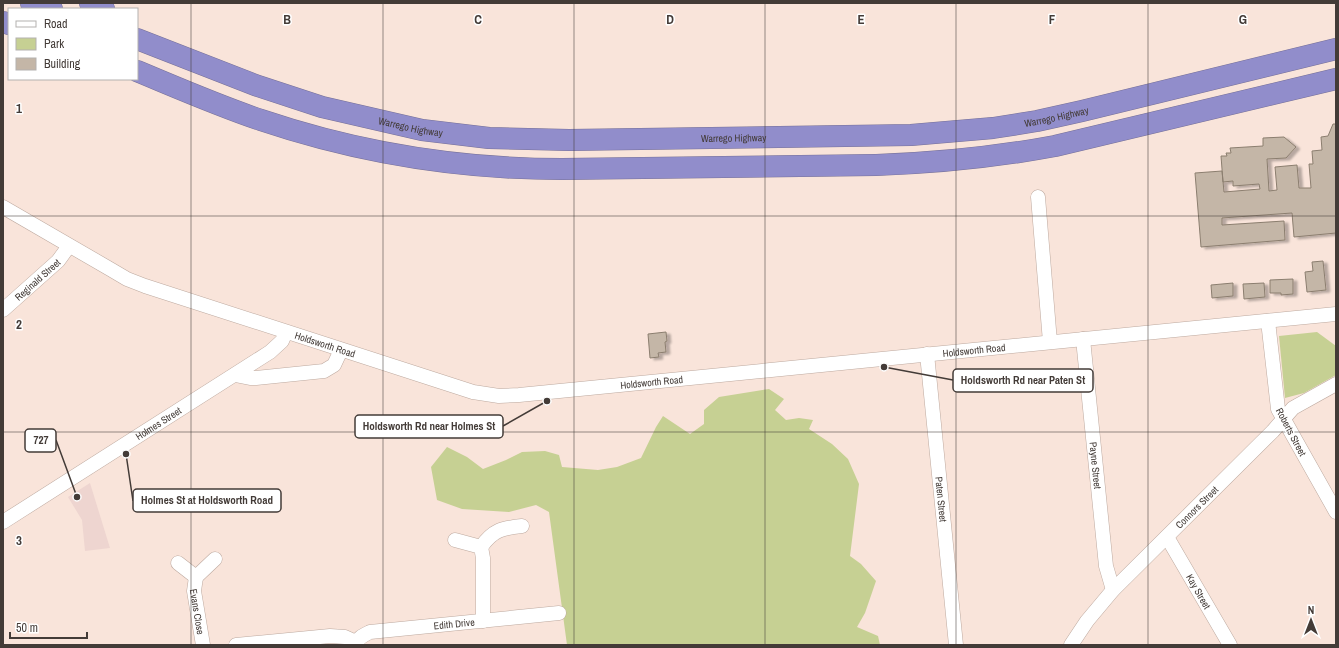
<svg xmlns="http://www.w3.org/2000/svg" width="1339" height="648" font-family="'Archivo Narrow',sans-serif">
<style>
.commercial{fill:#eed5d0}
.green{fill:#c6d093}
.building{fill:#c4b6a7;stroke:#8b7e6f;filter:url(#shadow)}
.lines{fill:none;stroke-linecap:round;stroke-linejoin:round}
.minor-casing{stroke:#bda99f;stroke-width:15}
.highway-casing{stroke:#767097;stroke-width:22}
.minor{stroke:#fff;stroke-width:14}
.highway{stroke:#918dcb;stroke-width:21}
.grid{fill:none;stroke:#433b37;stroke-width:1;stroke-opacity:0.55}
.labels{text-anchor:middle;dominant-baseline:central;stroke-width:3;stroke-linejoin:round;paint-order:stroke}
.street-label{font-size:10px;fill:#433b37;stroke:#fff}
.grid-label{font-size:13px;text-anchor:middle;font-weight:bold;fill:#433b37;stroke:#fff;stroke-width:3;stroke-linejoin:round;paint-order:stroke}
.leader{fill:none;stroke:#433b37;stroke-width:1.5}
.callout-dot{fill:#433b37;stroke:#fff;stroke-width:1.5}
.callout{fill:#fff;stroke:#433b37;stroke-width:1.5}
.callout-label{font-size:11px;text-anchor:middle;font-weight:bold;fill:#433b37}
</style>
<defs>
<filter id="shadow"><feDropShadow dx="4" dy="2" stdDeviation="1" flood-color="#0004"/></filter>
</defs>
<rect width="100%" height="100%" fill="#f9e4da"/>
<polygon class="commercial" points="90,483 110,548 85,551 82,520 68,497"/>
<g class="green">
<polygon points="1317,332 1336,346 1336,375 1304,393 1285,398 1279,336"/>
<polygon points="769,389 784,399 775,410 786,420 799,418 813,420 809,429 832,444 848,459 859,484 850,556 861,564 876,581 865,613 857,627 878,636 880,645 567,645 549,512 536,505 509,512 462,509 437,500 431,467 447,447 467,457 483,469 506,460 522,452 545,451 559,455 562,467 598,470 617,467 641,458 656,427 663,416 690,434 704,424 704,410 719,397"/>
</g>
<g class="building">
<polygon points="1333,124 1336,124 1336,233 1294,237 1292,213 1222,218 1222,225 1284,221 1285,240 1201,247 1195,173 1222,171 1224,192 1260,189 1259,184 1233,186 1233,181 1223,182 1221,156 1227,156 1226,153 1231,153 1230,148 1263,146 1263,138 1284,137 1296,147 1286,158 1267,159 1269,191 1277,190 1275,167 1297,165 1299,188 1311,188 1309,164 1313,164 1312,151 1322,150 1321,137 1328,136"/>
<polygon points="1323,261 1326,290 1307,292 1305,272 1313,271 1312,262"/>
<polygon points="1293,279 1293,294 1281,295 1281,293 1270,293 1270,280"/>
<polygon points="1233,283 1233,296 1212,298 1211,285"/>
<polygon points="1264,283 1265,297 1244,299 1243,284"/>
<polygon points="666,332 667,341 665,342 666,352 658,353 659,357 650,358 648,334"/>
</g>
<g class="lines">
<g class="minor-casing">
<g id="minor">
<polyline points="1038,197 1050,342"/>
<path id="s1" d="M3,207L110,269L127,279L145,286L473,392L499,396L519,395L1336,314"/>
<path id="s2" d="M3,310L58,261L69,246"/>
<polyline points="1268,321 1278,409 1336,512"/>
<path id="s3" d="M1083,339L1106,566L1113,590"/>
<path id="s4" d="M927,354L956,645"/>
<polyline points="235,375 250,378 256,378 324,371 334,365 341,350"/>
<path id="s5" d="M3,522L270,352L282,341L286,332"/>
<path id="s6" d="M1167,537L1230,645"/>
<polyline points="455,540 481,547 483,558 483,621"/>
<path d="M481,547C493,530 502,528 522,526"/>
<polyline points="178,563 196,577 215,559"/>
<path id="s7" d="M196,577L194,591L203,645"/>
<polyline points="236,645 330,636 345,637 356,642"/>
<path id="s8" d="M355,645C357,638 364,635 370,632L559,613"/>
<path id="s9" d="M1071,645L1087,621L1113,590L1273,431L1293,408L1336,384"/>
</g>
</g>
<g class="highway-casing">
<g id="highway">
<polyline points="31,3 52,9"/>
<polyline points="90,3 104,9"/>
<polyline points="3,22 9,24"/>
<path id="s10" d="M137,39L255,85L322,107L422,130L489,138L569,140L911,135L993,128L1037,121L1082,111L1336,49"/>
<path d="M137,71C178,88 219,106 261,120C359,153 459,169 562,169L876,165C936,163 996,157 1055,146L1336,79"/>
</g>
</g>
<use href="#minor" class="minor"/>
<use href="#highway" class="highway"/>
</g>
<path class="grid" d="M191,3V645M383,3V645M574,3V645M765,3V645M956,3V645M1148,3V645M3,216H1336M3,432H1336"/>
<g class="labels">
<g class="street-label">
<text stroke="none"><textPath href="#s10" startOffset="936">Warrego Highway</textPath></text>
<text stroke="none"><textPath href="#s10" startOffset="288">Warrego Highway</textPath></text>
<text stroke="none"><textPath href="#s10" startOffset="612">Warrego Highway</textPath></text>
<text stroke="none"><textPath href="#s2" startOffset="46">Reginald Street</textPath></text>
<text stroke="none"><textPath href="#s1" startOffset="352">Holdsworth Road</textPath></text>
<text stroke="none"><textPath href="#s1" startOffset="1011">Holdsworth Road</textPath></text>
<text stroke="none"><textPath href="#s1" startOffset="687">Holdsworth Road</textPath></text>
<text stroke="none"><textPath href="#s5" startOffset="184">Holmes Street</textPath></text>
<text transform="translate(1291 432) rotate(62)">Roberts Street</text>
<text stroke="none"><textPath href="#s3" startOffset="127">Payne Street</textPath></text>
<text stroke="none"><textPath href="#s4" startOffset="146">Paten Street</textPath></text>
<text stroke="none"><textPath href="#s9" startOffset="187">Connors Street</textPath></text>
<text stroke="none"><textPath href="#s6" startOffset="63">Kay Street</textPath></text>
<text stroke="none"><textPath href="#s7" startOffset="35">Evans Close</textPath></text>
<text stroke="none"><textPath href="#s8" startOffset="105">Edith Drive</textPath></text>
</g>
</g>
<g class="grid-label">
<text x="287" y="24">B</text>
<text x="478" y="24">C</text>
<text x="670" y="24">D</text>
<text x="861" y="24">E</text>
<text x="1052" y="24">F</text>
<text x="1243" y="24">G</text>
<text x="19" y="113">1</text>
<text x="19" y="329">2</text>
<text x="19" y="545">3</text>
</g>
<path class="leader" d="M884 367L953 380M547 401L503 426M77 497L56 440M126 454L133 501"/>
<g class="callout-dot">
<circle cx="884" cy="367" r="4"/>
<circle cx="547" cy="401" r="4"/>
<circle cx="77" cy="497" r="4"/>
<circle cx="126" cy="454" r="4"/>
</g>
<g class="callout">
<rect x="953" y="369" width="140" height="23" rx="4"/>
<rect x="355" y="415" width="148" height="23" rx="4"/>
<rect x="25" y="429" width="31" height="23" rx="4"/>
<rect x="133" y="489" width="148" height="23" rx="4"/>
</g>
<g class="callout-label">
<text x="1023" y="384">Holdsworth Rd near Paten St</text>
<text x="429" y="430">Holdsworth Rd near Holmes St</text>
<text x="41" y="444">727</text>
<text x="207" y="504">Holmes St at Holdsworth Road</text>
</g>
<rect width="1339" height="648" fill="none" stroke="#433b37" stroke-width="8"/>
<rect x="8" y="8" width="130" height="72" fill="#ffffff" stroke="#b4b1af"/>
<rect x="16" y="21" width="20" height="6" fill="#ffffff" stroke="#b4b1af"/>
<text x="44" y="28" font-size="12" fill="#433b37">Road</text>
<rect x="16" y="38" width="20" height="12" fill="#c6d093" stroke="#b4b1af"/>
<text x="44" y="48" font-size="12" fill="#433b37">Park</text>
<rect x="16" y="58" width="20" height="12" fill="#c4b6a7" stroke="#b4b1af"/>
<text x="44" y="68" font-size="12" fill="#433b37">Building</text>
<g transform="translate(1311 620)" stroke="#ffffff" stroke-width="3" paint-order="stroke">
<path d="M0-3L7 15L0 10L-7 15Z" fill="#433b37"/>
<text y="-6" font-size="11" font-weight="bold" text-anchor="middle" fill="#433b37">N</text>
</g>
<path d="M10 632v6h77v-6" fill="none" stroke="#433b37" stroke-width="2"/>
<text x="16" y="632" font-size="12" fill="#433b37" stroke="#ffffff" stroke-width="3" paint-order="stroke">50 m</text>
</svg>
